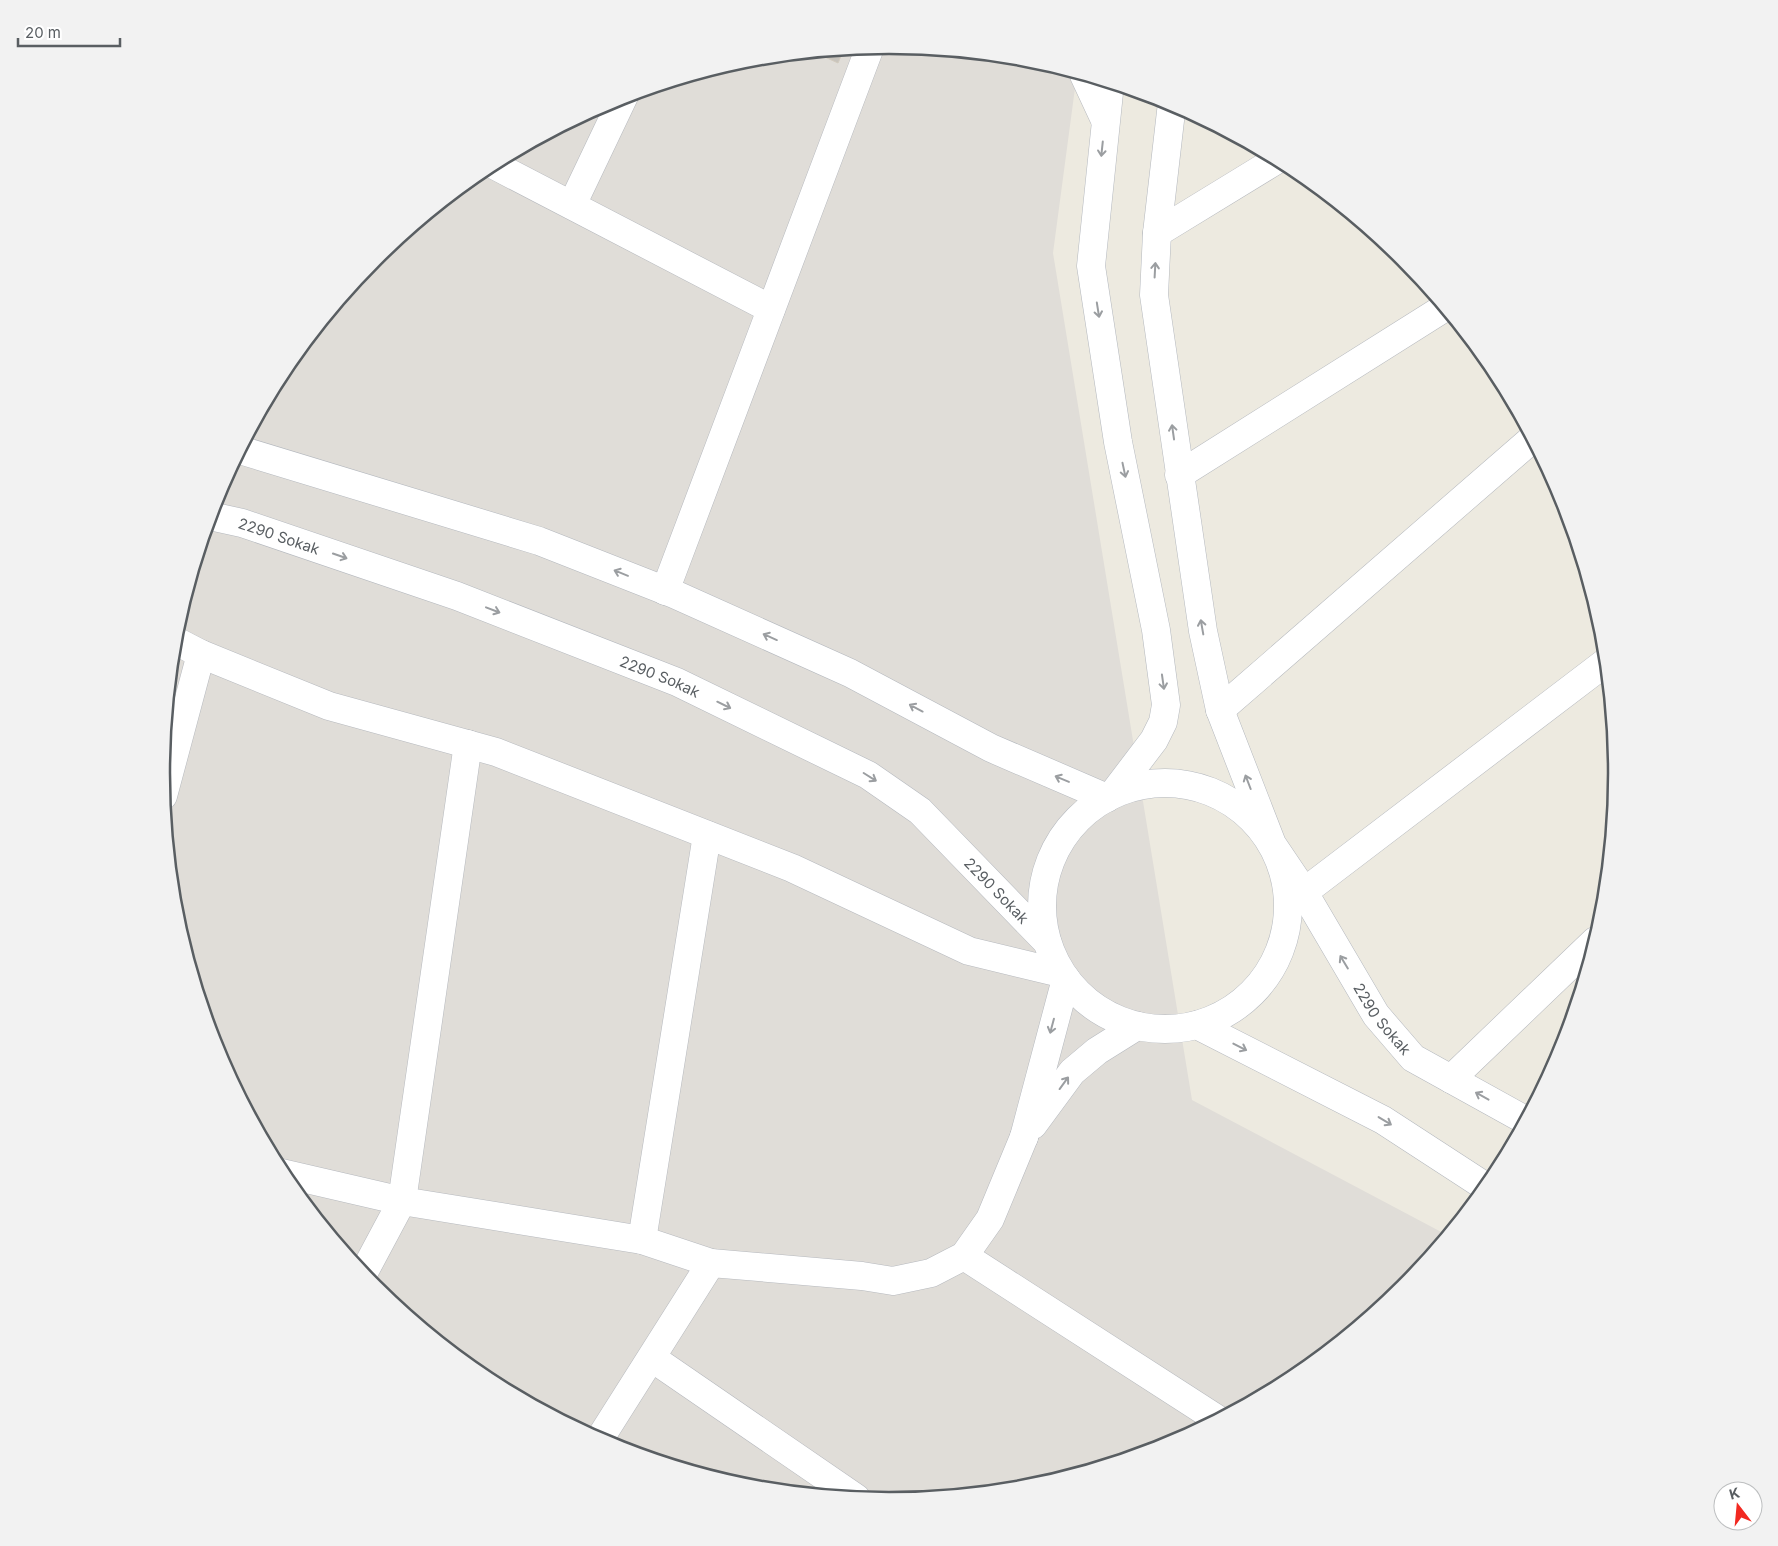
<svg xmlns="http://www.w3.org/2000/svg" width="1778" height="1546" font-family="Inter,sans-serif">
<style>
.industrial{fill:#e0ddd8}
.building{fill:#c8c4bd;stroke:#d2cbbe}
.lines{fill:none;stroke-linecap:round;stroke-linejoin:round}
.minor-casing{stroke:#b6b9be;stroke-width:29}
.tertiary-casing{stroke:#b6b9be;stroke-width:29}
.secondary-casing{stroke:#b4b8be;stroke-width:29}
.minor{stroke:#fff;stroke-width:28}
.tertiary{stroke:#fff;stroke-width:28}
.secondary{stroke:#fff;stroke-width:28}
.oneway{stroke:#9b9ea1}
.labels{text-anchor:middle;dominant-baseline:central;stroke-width:4.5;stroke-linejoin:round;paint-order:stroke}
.street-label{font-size:15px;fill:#595e62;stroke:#fff}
.rim{fill:none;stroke:#595e62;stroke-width:2.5}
</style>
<rect width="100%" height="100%" fill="#edeae0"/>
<polygon class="industrial" points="889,45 1031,59 1077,73 1053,253 1192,1100 1447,1235 1404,1288 1293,1378 1167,1446 1031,1487 889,1501 747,1487 610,1445 484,1378 374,1288 284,1177 216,1051 175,915 161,773 175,631 217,494 284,368 374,258 485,168 611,100 747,59"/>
<polygon class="building" points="844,49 838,63 814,52"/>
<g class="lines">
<g class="minor-casing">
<g id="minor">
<polyline points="1084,75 1105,120"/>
<polyline points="492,164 771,309"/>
<polyline points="572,205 624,96"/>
<polyline points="1157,233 1278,159"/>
<polyline points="1179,475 1444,308"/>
<polyline points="665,591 870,47"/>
<polyline points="174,640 201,654 329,706 496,752 792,868 969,951 1060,973"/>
<polyline points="1220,710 1532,439"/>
<polyline points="163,796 201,654"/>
<polyline points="1304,892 1606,662"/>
<polyline points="1451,1079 1595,941"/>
<polyline points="642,1240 707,835"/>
<polyline points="964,1256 1217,1419"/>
<polyline points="363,1274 402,1201 468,744"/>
<polyline points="652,1358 856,1498"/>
<polyline points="599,1440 711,1263"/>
</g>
</g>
<g class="tertiary-casing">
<polyline id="tertiary" points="281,1173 402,1201 642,1240 711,1263 862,1276 893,1281 931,1273 964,1256 990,1219 1024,1137"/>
</g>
<g class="secondary-casing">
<g id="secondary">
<polyline points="1110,83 1091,266 1118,442 1156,630 1166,705 1163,722 1154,740 1113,794"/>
<path id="s1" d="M1172,103L1157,233L1154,295L1203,631L1220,710L1272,844L1299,884L1376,1015L1413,1058L1525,1120"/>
<polyline points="240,450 539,541 674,594 850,673 991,748 1107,798"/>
<path id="s2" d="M210,516L242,523L457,596L677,682L868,775L920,811L1047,942"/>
<circle cx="1165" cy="906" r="123"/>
<polyline points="1197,1025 1383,1120 1486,1187"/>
<polyline points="1033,1125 1072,1072 1097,1051 1137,1026"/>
<polyline points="1024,1137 1066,979"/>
</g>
</g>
<use href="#minor" class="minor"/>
<use href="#tertiary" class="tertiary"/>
<use href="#secondary" class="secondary"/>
</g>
<defs><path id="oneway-shaft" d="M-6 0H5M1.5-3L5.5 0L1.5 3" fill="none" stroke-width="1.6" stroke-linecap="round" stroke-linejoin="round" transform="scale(1.25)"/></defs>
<g class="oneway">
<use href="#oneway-shaft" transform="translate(1102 149) rotate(96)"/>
<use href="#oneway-shaft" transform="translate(1155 270) rotate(-87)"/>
<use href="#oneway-shaft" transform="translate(1098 310) rotate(81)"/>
<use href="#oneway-shaft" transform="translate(1173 432) rotate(-98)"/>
<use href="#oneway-shaft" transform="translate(1124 470) rotate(78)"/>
<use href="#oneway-shaft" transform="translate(340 556) rotate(19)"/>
<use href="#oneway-shaft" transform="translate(621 573) rotate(-158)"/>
<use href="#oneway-shaft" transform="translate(493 610) rotate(21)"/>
<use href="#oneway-shaft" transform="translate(1202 627) rotate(-100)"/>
<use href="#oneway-shaft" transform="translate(770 637) rotate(-156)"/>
<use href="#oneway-shaft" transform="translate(1163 682) rotate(82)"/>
<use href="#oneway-shaft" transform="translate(724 705) rotate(26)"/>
<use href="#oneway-shaft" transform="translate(916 708) rotate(-152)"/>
<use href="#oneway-shaft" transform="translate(870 777) rotate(32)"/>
<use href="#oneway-shaft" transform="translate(1062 779) rotate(-157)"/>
<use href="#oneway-shaft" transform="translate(1248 782) rotate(-111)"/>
<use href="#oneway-shaft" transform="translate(1344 962) rotate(-121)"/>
<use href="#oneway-shaft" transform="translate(1052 1026) rotate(105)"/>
<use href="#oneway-shaft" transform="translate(1240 1047) rotate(27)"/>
<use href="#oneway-shaft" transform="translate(1064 1083) rotate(-54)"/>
<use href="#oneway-shaft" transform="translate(1482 1096) rotate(-151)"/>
<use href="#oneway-shaft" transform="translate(1385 1121) rotate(31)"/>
</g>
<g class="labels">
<g class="street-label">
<text stroke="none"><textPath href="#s2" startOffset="72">2290 Sokak</textPath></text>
<text stroke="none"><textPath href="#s2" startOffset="478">2290 Sokak</textPath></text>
<text stroke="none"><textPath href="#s2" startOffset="882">2290 Sokak</textPath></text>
<text stroke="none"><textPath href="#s1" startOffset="964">2290 Sokak</textPath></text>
</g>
</g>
<path d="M0 0H1778V1546H0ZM170 773a719 719 0 1 1 1438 0a719 719 0 1 1-1438 0Z" fill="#f2f2f2" fill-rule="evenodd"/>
<path class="rim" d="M170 773a719 719 0 1 1 1438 0a719 719 0 1 1-1438 0Z"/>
<g transform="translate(1738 1506) rotate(344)"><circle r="24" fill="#ffffff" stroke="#bdbfc0"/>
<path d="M0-4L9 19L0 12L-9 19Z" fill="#f22921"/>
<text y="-8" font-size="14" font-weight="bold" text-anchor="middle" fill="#595e62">K</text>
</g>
<path d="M18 38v8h102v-8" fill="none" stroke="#595e62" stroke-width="2.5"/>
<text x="25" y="38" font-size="15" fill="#595e62" stroke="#ffffff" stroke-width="4" paint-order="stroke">20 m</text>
</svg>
